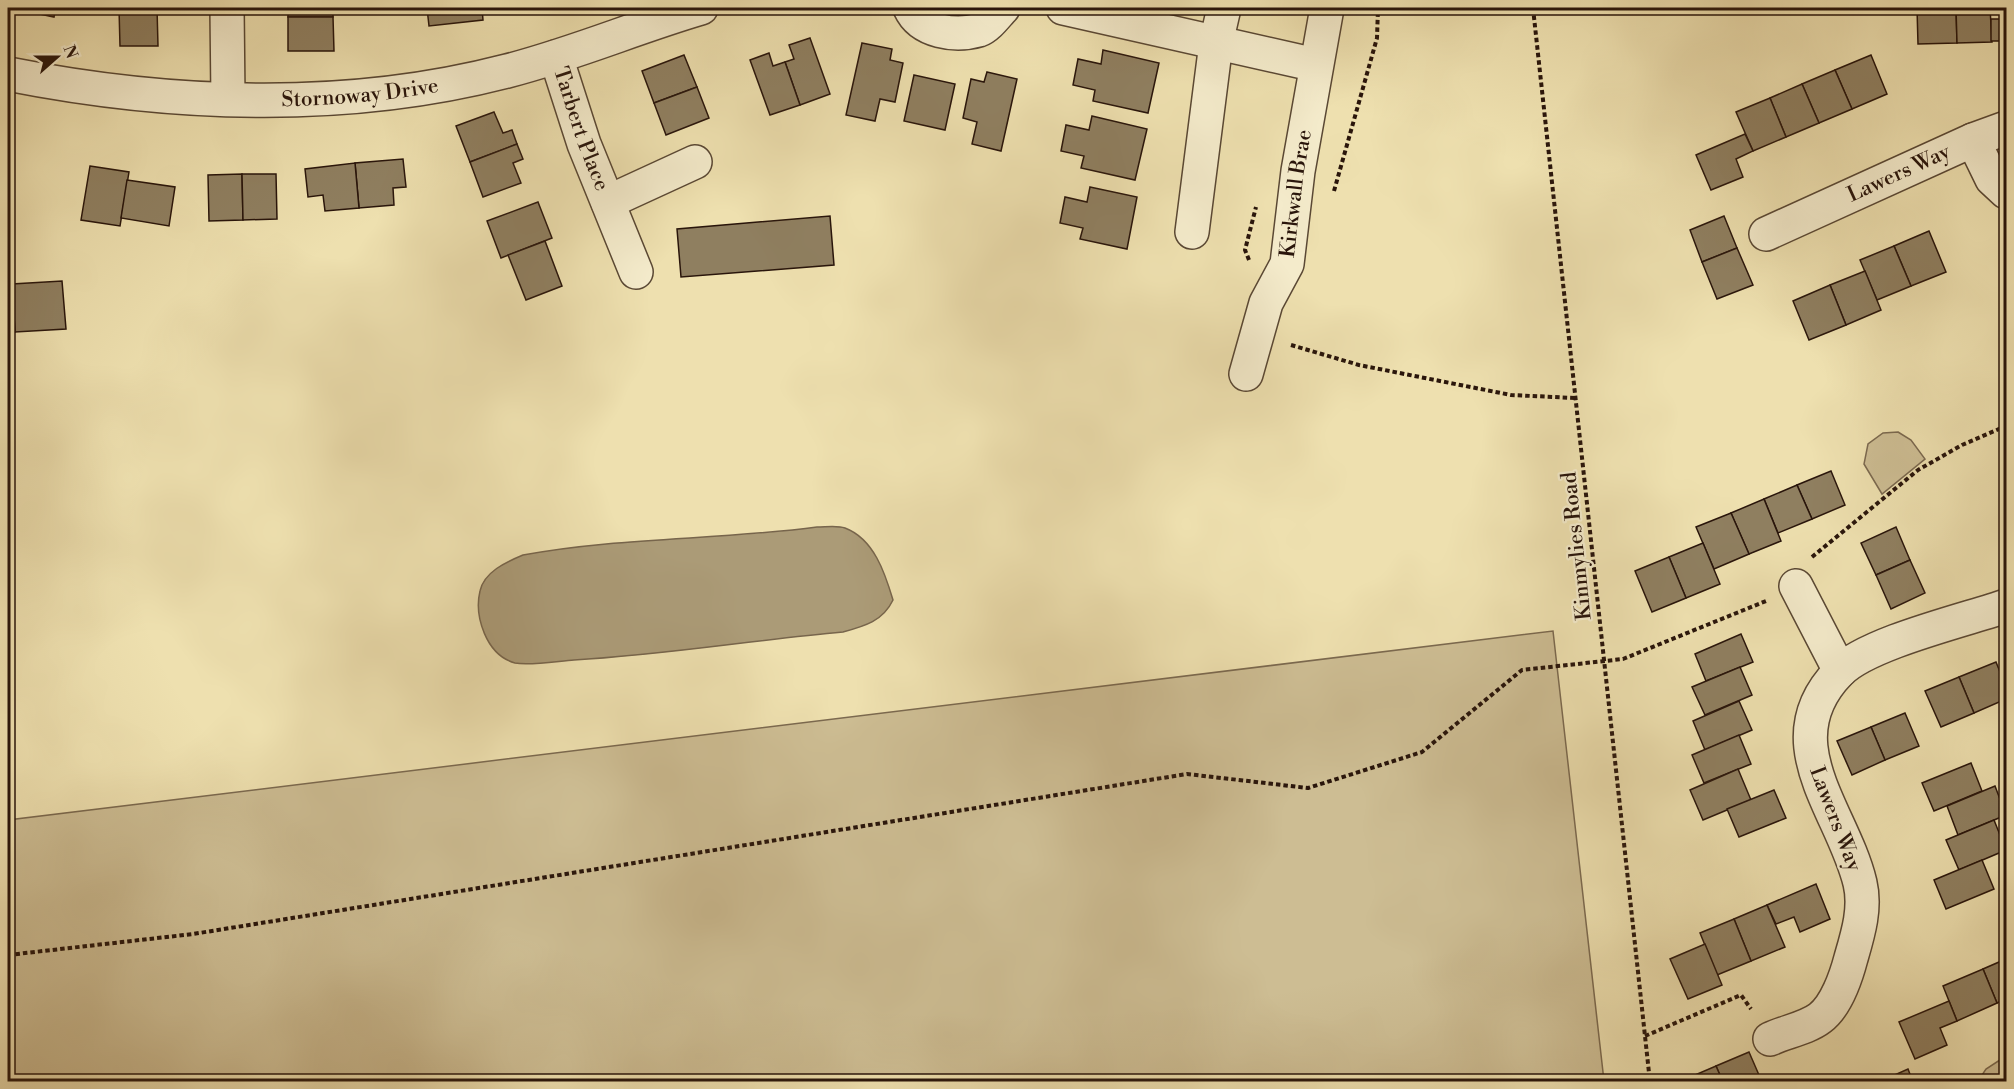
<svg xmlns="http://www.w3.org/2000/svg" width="2014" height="1089" font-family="'Libre Bodoni',serif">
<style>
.green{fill:#cdbd93;stroke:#7b694f;stroke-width:1.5}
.water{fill:#ab9b77;stroke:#77654c;stroke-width:1.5}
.building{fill:#8f7f60;stroke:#29150b;stroke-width:1.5}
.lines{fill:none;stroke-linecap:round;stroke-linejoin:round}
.minor-casing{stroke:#5a4834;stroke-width:36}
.path{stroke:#29150b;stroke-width:4;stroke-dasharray:4.5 3;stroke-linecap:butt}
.minor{stroke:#f4ebcb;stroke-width:33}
.labels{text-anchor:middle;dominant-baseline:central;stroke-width:4.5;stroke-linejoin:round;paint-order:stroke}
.street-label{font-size:21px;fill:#29150b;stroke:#f4ebcb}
</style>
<rect width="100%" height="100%" fill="#eee0af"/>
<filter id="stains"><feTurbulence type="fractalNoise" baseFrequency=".00333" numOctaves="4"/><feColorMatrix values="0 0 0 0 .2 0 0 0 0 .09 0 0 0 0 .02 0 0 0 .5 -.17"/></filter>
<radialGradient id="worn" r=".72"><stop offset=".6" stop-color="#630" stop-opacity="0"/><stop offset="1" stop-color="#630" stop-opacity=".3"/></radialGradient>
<g class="green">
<polygon points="1898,432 1911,440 1925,459 1882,494 1864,464 1868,444 1883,433"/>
<polygon points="1553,631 1604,1081 8,1081 8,820"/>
<polygon points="2006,1056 2006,1081 1978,1081 1986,1069"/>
</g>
<path class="water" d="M817,527C826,527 837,525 845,528C874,539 885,573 893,600C883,621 865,626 843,632C753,640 664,655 574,660C559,661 529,666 515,663C486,655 474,616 480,591C484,572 506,562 523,555C620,537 720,540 817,527Z"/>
<g class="building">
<polygon points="12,8 56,8 54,17"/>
<polygon points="119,8 157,8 158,46 120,46"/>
<rect x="288" y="8" width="45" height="9"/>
<polygon points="427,8 482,8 483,20 429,26"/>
<polygon points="1917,8 1956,8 1957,43 1918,44"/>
<polygon points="1956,8 1990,8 1992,42 1957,43"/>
<polygon points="288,17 333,17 334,51 288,51"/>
<rect x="1991" y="19" width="15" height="22"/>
<polygon points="810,38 830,94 800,105 785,62 794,59 789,45"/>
<polygon points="862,43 892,49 890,60 903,63 895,102 880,99 875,121 846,115"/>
<polygon points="1103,50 1159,63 1148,113 1093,101 1095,90 1073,85 1078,59 1101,64"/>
<polygon points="769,53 773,66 785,62 800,105 770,115 750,60"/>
<polygon points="684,55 697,87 654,103 642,71"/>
<polygon points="1871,55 1887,94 1852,109 1835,70"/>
<polygon points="1835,70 1852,109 1819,123 1802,84"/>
<polygon points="987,72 1017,79 1001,151 972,144 977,122 963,118 971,79 984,82"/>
<polygon points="914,75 955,84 945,130 904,121"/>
<polygon points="1802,84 1819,123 1786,137 1770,98"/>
<polygon points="697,87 709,118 666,135 654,103"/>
<polygon points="1770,98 1786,137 1753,151 1736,112"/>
<polygon points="494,112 503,133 512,130 517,144 470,162 456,126"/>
<polygon points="1092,116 1147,129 1135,180 1081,168 1084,156 1061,151 1066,125 1089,130"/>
<polygon points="1745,134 1753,151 1736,159 1743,177 1711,190 1696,155"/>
<polygon points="517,144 523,159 513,163 521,183 483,197 470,162"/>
<polygon points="403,159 406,187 393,188 394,205 359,208 355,163"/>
<polygon points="355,163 359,208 325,211 323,195 308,197 305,169"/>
<polygon points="90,166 129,172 120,226 81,220"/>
<polygon points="242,174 243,220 209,221 208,175"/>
<polygon points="242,174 276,174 277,219 243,220"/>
<polygon points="127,180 175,187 169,226 121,218"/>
<polygon points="1090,187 1137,197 1127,249 1080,239 1083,228 1060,223 1065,197 1087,202"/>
<polygon points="538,202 552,238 501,258 487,221"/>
<polygon points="830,216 834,265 681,277 677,229"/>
<polygon points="1724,216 1737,248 1702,262 1690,230"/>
<polygon points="1929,231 1946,272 1911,286 1894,246"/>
<polygon points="545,241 562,286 526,300 508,255"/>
<polygon points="1894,246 1911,286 1877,300 1860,260"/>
<polygon points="1737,248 1753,285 1717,299 1702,262"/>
<polygon points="1865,271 1881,310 1846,325 1830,285"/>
<polygon points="62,281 66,329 15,332 12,284"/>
<polygon points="8,284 12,284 15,332 8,332"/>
<polygon points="1830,285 1846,325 1809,340 1793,301"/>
<polygon points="1831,471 1845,505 1812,519 1797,485"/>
<polygon points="1797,485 1812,519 1778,533 1764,499"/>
<polygon points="1764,499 1781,541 1749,554 1731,513"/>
<polygon points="1731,513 1749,554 1714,569 1696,527"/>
<polygon points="1896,527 1910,560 1876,575 1861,543"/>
<polygon points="1703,543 1720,584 1686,598 1669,557"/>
<polygon points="1669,557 1686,598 1652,612 1635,571"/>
<polygon points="1910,560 1925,593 1891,609 1876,575"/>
<polygon points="1741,634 1753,662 1706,681 1695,654"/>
<polygon points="1996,662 2006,687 2006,699 1974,713 1959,677"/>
<polygon points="1740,667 1752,695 1705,715 1692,687"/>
<polygon points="1959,677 1974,713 1941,727 1925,691"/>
<polygon points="1739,701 1752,730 1705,750 1693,721"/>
<polygon points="1905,713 1919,746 1885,760 1871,727"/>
<polygon points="1871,727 1885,760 1852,775 1837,741"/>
<polygon points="1739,735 1751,764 1704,783 1692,755"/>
<polygon points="1971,763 1982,791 1934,811 1922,783"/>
<polygon points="1738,769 1751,800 1703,820 1690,790"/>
<polygon points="1995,786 2006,815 1958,835 1947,806"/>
<polygon points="1774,790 1786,818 1739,837 1727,809"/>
<polygon points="1994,820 2006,850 1959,870 1946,840"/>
<polygon points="1982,860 1994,889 1946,909 1934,880"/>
<polygon points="1816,884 1830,919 1800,932 1794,917 1776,924 1767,905"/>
<polygon points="1767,905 1785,947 1751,961 1734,919"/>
<polygon points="1734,919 1751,961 1717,975 1700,933"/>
<polygon points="1705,944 1722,985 1688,999 1670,959"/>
<polygon points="2006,959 2006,999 1997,1003 1983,969"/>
<polygon points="1983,969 1997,1003 1957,1021 1943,986"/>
<polygon points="1949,1001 1957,1021 1940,1028 1947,1045 1915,1059 1899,1022"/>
<polygon points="1749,1052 1762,1082 1723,1082 1716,1066"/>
<polygon points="1716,1066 1723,1082 1682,1082 1681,1081"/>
<polygon points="1908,1069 1913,1082 1879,1082"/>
</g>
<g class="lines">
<g class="minor-casing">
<g id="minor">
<polyline points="227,8 228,99"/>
<path d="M910,8C921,32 955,37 979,30C988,27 997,14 1003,8"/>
<polyline points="1063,8 1316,65"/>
<path id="s1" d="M556,57L584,144L636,272"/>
<path id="s2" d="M8,74C170,106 345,113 507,71C574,54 636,27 701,8"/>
<polyline points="1973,140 2006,128"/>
<polyline points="608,202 695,162"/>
<polyline points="1192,232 1216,43 1224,8"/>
<path id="s3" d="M1766,234L1973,140L1992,179L2006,192"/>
<path id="s4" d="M1246,374L1266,303L1287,264L1298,171L1327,8"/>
<polyline points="1796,586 1840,671"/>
<path d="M1770,1039C1785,1032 1807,1028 1820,1018C1836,1006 1846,977 1851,958C1858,934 1866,908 1860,883C1843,811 1771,742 1839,672C1867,643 1965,620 2006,606"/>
</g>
</g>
<g class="path">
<polyline points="1533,8 1650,1082"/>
<polyline points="1334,191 1377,38 1378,8"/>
<polyline points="1249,260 1245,250 1256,207"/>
<polyline points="1291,345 1359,365 1511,395 1575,398"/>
<polyline points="1812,557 1918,470 1962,445 2006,426"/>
<polyline points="8,955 193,934 1187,774 1308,788 1422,752 1522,670 1623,659 1766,601"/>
<polyline points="1645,1036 1741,995 1751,1009"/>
<polyline points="1992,1082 2006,1071"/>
</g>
<use href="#minor" class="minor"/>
</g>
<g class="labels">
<g class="street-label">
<text stroke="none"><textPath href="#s2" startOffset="354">Stornoway Drive</textPath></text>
<text stroke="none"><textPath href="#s1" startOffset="76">Tarbert Place</textPath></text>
<text stroke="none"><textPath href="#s3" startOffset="146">Lawers Way</textPath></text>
<text stroke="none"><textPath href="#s4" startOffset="189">Kirkwall Brae</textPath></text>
<text transform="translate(1577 546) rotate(-96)">Kinmylies Road</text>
<text transform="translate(1835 819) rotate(69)">Lawers Way</text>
</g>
</g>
<rect width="2014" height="1089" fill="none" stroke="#eee0af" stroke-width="30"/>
<rect x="9" y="9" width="1996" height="1071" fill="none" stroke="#29150b" stroke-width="3"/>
<rect x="15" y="15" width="1984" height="1059" fill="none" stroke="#29150b" stroke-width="1.5"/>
<g transform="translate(57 57) rotate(69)" stroke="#f4ebcb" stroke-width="4.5" paint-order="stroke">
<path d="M0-4.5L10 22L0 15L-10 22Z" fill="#29150b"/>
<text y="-9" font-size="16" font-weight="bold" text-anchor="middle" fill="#29150b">N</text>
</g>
<rect width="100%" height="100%" filter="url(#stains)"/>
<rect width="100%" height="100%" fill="url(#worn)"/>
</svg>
